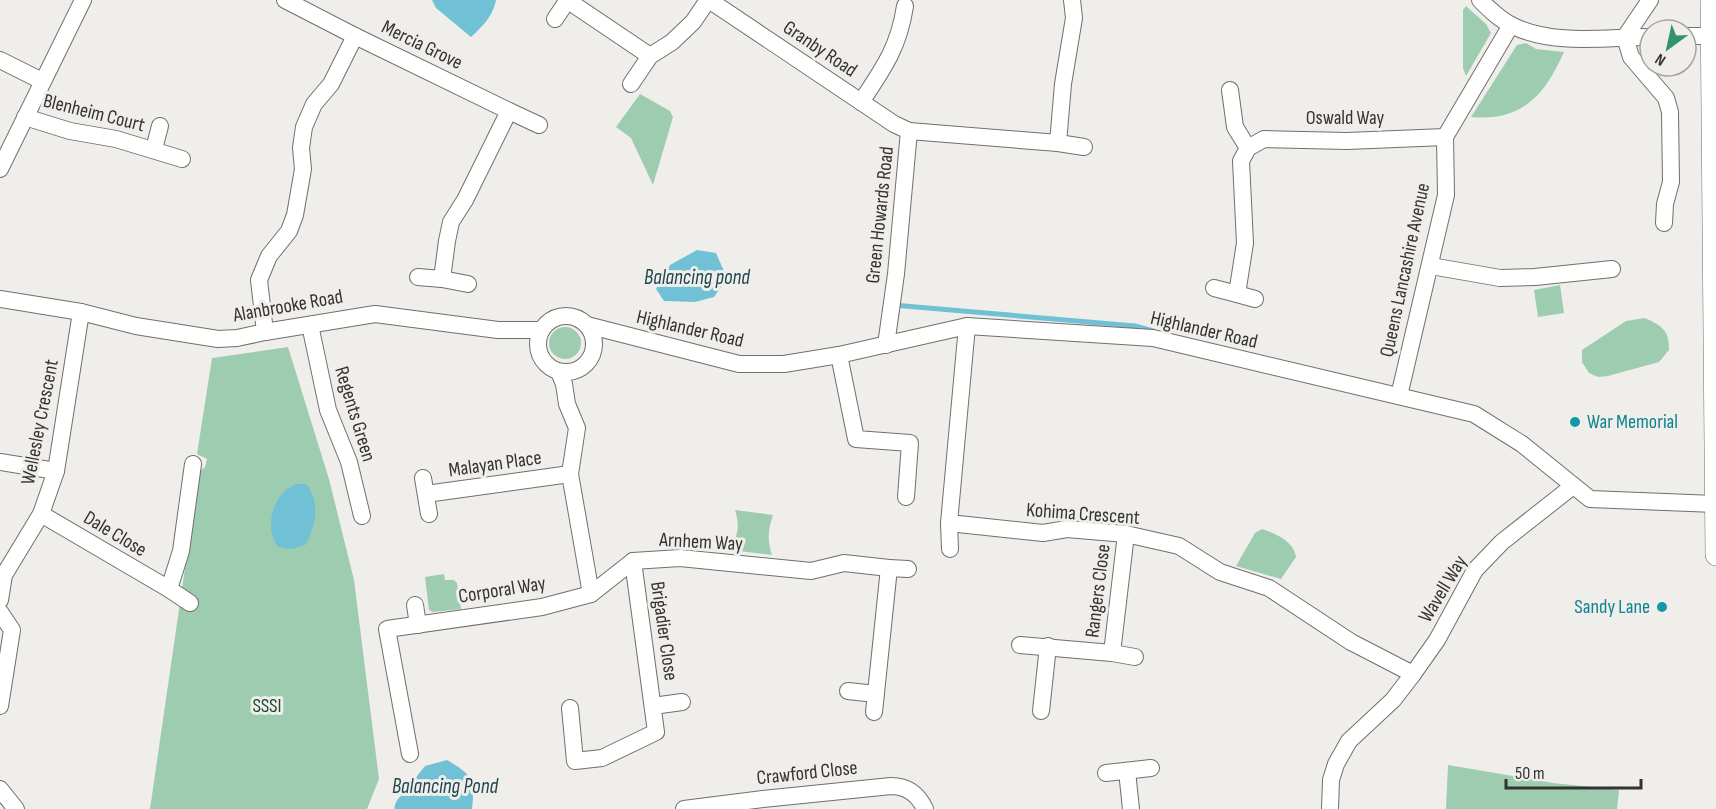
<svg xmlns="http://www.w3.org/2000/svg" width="1716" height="809" font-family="'Sofia Sans Condensed',sans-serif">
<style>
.green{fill:#9eccb1}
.water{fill:#71c1d6}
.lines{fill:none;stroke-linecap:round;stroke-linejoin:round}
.stream{stroke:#71c1d6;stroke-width:5}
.river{stroke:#71c1d6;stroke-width:33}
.minor-casing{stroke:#706f6b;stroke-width:18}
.tertiary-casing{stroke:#706f6b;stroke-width:22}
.minor{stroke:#fff;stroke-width:16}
.tertiary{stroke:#fff;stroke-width:21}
.culture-dot{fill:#0f9aa8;stroke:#f0eeea;stroke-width:2}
.labels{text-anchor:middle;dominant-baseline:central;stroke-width:6;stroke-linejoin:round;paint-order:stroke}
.street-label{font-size:20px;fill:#343331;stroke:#f0eeea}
.culture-label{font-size:20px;fill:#0d838f;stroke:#f0eeea;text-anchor:start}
.park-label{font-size:20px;fill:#1a4c33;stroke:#f0eeea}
.water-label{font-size:21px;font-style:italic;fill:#214751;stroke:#f0eeea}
</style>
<rect width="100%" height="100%" fill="#f0eeea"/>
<g class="green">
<polygon points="1466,6 1486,24 1491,33 1466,76 1463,68 1463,10"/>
<path d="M1526,43L1536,49L1564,52C1545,95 1522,122 1471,117L1517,45Z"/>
<polygon points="640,94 670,111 673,117 653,185 631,138 616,127"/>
<polygon points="1560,285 1564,313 1538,317 1534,290"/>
<path d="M1645,318C1662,326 1669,330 1669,350L1659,362L1608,376L1598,377L1589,373L1582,362V350L1626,321Z"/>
<circle cx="565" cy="343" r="16"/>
<polygon points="288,347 329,479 354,580 379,779 367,809 150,809 199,472 205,467 207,459 197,454 212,358"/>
<path d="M735,510L773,515C768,530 767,539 772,555L730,550C738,535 740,526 735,510Z"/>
<path d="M1262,529C1275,533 1294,542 1296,557L1281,579L1236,566L1255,533Z"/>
<polygon points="444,574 445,580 454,580 457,583 461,609 433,612 429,610 425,577"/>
<polygon points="1448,765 1553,783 1619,790 1617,809 1446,809"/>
</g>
<g class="water">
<path d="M432,0H496C493,16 483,26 471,37L436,8Z"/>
<polygon points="697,250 716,253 727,278 714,297 695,302 664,301 656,289 670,265"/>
<path d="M297,484H306C321,501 316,527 305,545L292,549L278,547C263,527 273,492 297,484Z"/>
<path d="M447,760C473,775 475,780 472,809H419L405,791L425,766Z"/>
</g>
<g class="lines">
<polyline class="stream" points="893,305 1135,326 1153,331"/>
<polyline class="river" points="411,809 416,807"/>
<g class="minor-casing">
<g id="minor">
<polyline points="285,0 355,36 509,111 465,200 451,222 447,241 442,279 468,284"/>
<polyline points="567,0 650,56"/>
<polyline points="709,0 894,124 909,131 1058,143 1063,84 1074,18 1072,0"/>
<path d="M1480,0C1489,9 1500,20 1513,26C1555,46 1605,37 1650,37"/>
<polyline points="1650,0 1625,37 1631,57 1666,98 1670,112 1671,182 1665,204 1664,223"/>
<polyline points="555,19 567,1"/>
<polyline points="1686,36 1711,36"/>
<polyline points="0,60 42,81"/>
<polyline points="631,84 650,56 672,42 693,22 708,0"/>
<path d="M861,102C883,69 899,47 905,6"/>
<polyline points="509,111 539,125"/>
<polyline points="25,117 70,131 116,139 182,159"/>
<polyline points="1058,143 1084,147"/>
<polyline points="1248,148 1264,139 1347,141 1445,137"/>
<polyline points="154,149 160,126"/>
<polyline points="0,169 83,0"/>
<polyline points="1431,266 1500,278 1535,277 1612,269"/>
<polyline points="418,277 442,279"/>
<polyline points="1214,288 1237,294 1245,243 1241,161 1248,148 1235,127 1230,90"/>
<polyline points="1237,294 1255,299"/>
<polyline points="0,299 81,312 136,326 218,339 237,338 265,332 375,314 498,330 541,330"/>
<circle cx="566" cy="344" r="28"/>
<polyline points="310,325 328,410 349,462 362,516"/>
<polyline points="587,325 739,364 784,364 839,355 967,326 1153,338 1474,414 1522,444 1590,499 1715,504"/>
<polyline points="967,326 949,523 1043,533 1067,529 1126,534 1179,546 1220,572 1269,588 1351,642 1413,674"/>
<polyline points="265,332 259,280 269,256 289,231 295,215 303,169 301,148 304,127 314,104 331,84 355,36"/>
<polyline points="886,345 896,274 909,131"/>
<polyline points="839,355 856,439 910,443 906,497"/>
<polyline points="559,372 564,384 567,404 577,428 570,474 591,594"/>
<polyline points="1399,396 1446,195 1445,137 1511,25"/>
<polyline points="0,462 56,471"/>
<polyline points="423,478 429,514"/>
<polyline points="426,494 570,474"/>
<polyline points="41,514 169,589 181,551 193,464"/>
<polyline points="949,523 950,549"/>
<polyline points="169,589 190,603"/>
<polyline points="0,600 4,575 41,514 56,471 81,312"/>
<polyline points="415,605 418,625"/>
<polyline points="0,612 12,630 0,706"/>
<polyline points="1020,645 1112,653 1126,534"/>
<polyline points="1112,653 1135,657"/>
<polyline points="848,691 876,694"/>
<polyline points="653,706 682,702"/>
<polyline points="570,708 575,761 602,758 656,732 633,561"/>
<polyline points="1041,711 1048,646"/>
<polyline points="874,712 889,568 908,569"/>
<polyline points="410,754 387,629 542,607 591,594 633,561 680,558 811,571 844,563 889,568"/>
<polyline points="1127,771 1131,809"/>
<polyline points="1106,773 1151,768"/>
<polyline points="0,789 16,809"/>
<path d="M684,809L763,799L891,786C907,786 918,794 925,809"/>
<polyline points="1330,809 1331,780 1336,764 1349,741 1393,700 1413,674 1437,640 1475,570 1502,542 1573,486"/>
</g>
</g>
<g class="tertiary-casing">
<polyline id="tertiary" points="1711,0 1716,555"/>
</g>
<use href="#minor" class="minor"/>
<use href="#tertiary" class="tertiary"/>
</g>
<g class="culture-dot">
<circle cx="1575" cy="422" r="6"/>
<circle cx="1662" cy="607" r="6"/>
</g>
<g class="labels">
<g class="street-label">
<text transform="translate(422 45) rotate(26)">Mercia Grove</text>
<text transform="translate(820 49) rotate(34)">Granby Road</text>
<text transform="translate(94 113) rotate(14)">Blenheim Court</text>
<text x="1345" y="118">Oswald Way</text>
<text transform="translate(880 215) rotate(-84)">Green Howards Road</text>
<text transform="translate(1405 270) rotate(-78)">Queens Lancashire Avenue</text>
<text transform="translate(288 306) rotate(-10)">Alanbrooke Road</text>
<text transform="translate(690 329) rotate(13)">Highlander Road</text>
<text transform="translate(1204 330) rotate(13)">Highlander Road</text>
<text transform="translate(355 414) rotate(73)">Regents Green</text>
<text transform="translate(40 422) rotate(-79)">Wellesley Crescent</text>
<text transform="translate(495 464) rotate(-8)">Malayan Place</text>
<text transform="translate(1083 514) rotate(4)">Kohima Crescent</text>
<text transform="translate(115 534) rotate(31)">Dale Close</text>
<text transform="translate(701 542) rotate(3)">Arnhem Way</text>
<text transform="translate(1443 589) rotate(-59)">Wavell Way</text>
<text transform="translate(502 590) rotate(-9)">Corporal Way</text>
<text transform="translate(1098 591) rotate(-83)">Rangers Close</text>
<text transform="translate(664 631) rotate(82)">Brigadier Close</text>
<text transform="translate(807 773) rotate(-6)">Crawford Close</text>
</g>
<g class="culture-label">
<text x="1587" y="422">War Memorial</text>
<text x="1650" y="607" text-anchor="end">Sandy Lane</text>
</g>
<g class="park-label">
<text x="267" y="706">SSSI</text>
</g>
<g class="water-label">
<text x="697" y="277">Balancing pond</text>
<text x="445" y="786">Balancing Pond</text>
</g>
</g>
<g transform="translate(1668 48) rotate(213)"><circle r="28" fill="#f0eeea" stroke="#a5a3a0" stroke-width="1.5"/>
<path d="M0-4.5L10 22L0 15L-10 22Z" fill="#32936d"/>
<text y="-9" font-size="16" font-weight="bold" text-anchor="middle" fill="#343331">N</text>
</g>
<path d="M1506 779v9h135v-9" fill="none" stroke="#343331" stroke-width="3"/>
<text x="1515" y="779" font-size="18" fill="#343331" stroke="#f0eeea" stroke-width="4.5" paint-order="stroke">50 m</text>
</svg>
